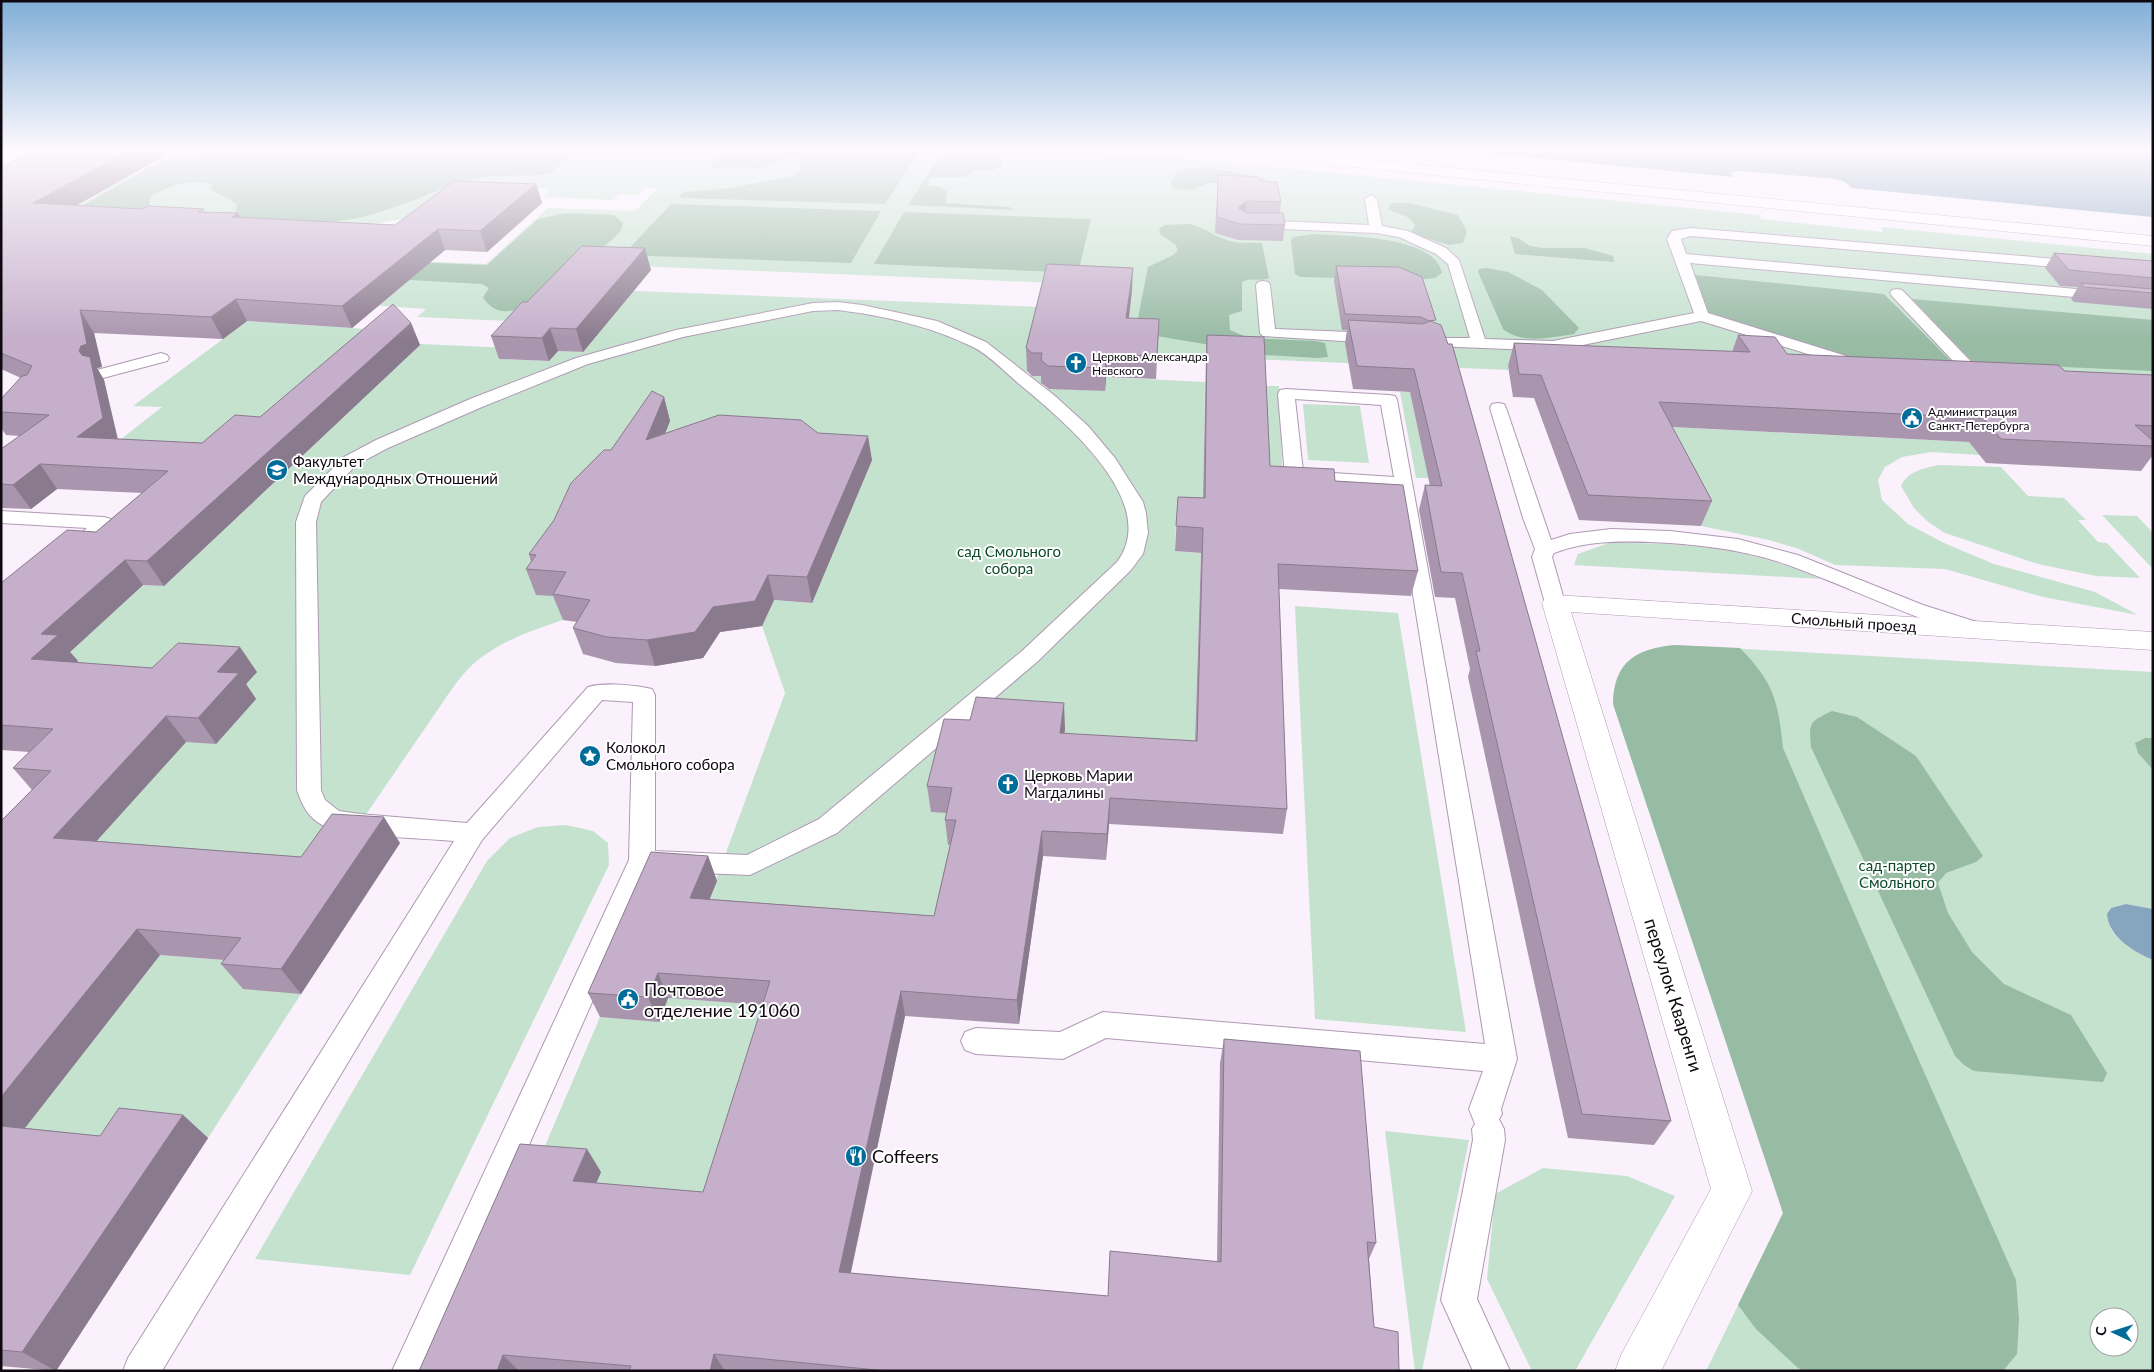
<svg xmlns="http://www.w3.org/2000/svg" width="2154" height="1372" font-family="Lato,sans-serif">
<style>
.green{fill:#c5e2cf;fill-rule:evenodd}
.forest{fill:#98bba4}
.water{fill:#86a5be}
.pier{fill:#faf1fc}
.lines{fill:none;stroke-linecap:round;stroke-linejoin:round}
.service-casing{stroke:#af99b3;stroke-width:2}
.minor-casing{stroke:#af99b3;stroke-width:1}
.tertiary-casing{stroke:#af99b3;stroke-width:1}
.secondary-casing{stroke:#af99b3;stroke-width:1}
.service{fill:#fff;fill-rule:evenodd}
.minor{fill:#fff;fill-rule:evenodd}
.tertiary{fill:#fff;fill-rule:evenodd}
.secondary{fill:#fff;fill-rule:evenodd}
.wall{fill:#a996ae}
.shaded-wall{fill:#8a7a8d}
.building{fill:#c5afca;stroke:#8a7a8d}
.labels{text-anchor:middle;dominant-baseline:central;stroke-width:4;stroke-linejoin:round;paint-order:stroke}
.far-poi-label{font-size:12px;fill:#0f0811;stroke:#fff;text-anchor:start}
.poi-label{font-size:15px;fill:#0f0811;stroke:#fff;text-anchor:start}
.park-label{font-size:15px;fill:#0c492b;stroke:#fff}
.street-label{font-size:15px;fill:#0f0811;stroke:#fff}
.near-poi-label{font-size:18px;fill:#0f0811;stroke:#fff;text-anchor:start}
.near-street-label{font-size:18px;fill:#0f0811;stroke:#fff}
</style>
<rect width="100%" height="100%" fill="#faf1fc"/>
<g class="green">
<polygon points="214,148 1037,148 1163,158 1163,156 1759,215 1761,219 1883,232 1881,227 2153,254 2153,399 1508,366 1508,370 1157,355 1126,340 1132,286 585,264 532,322 417,317 426,309 286,299 340,258 486,264 548,208 635,211 658,188 645,187 638,195 619,194 613,200 543,197 551,189 525,188 418,216 373,224 56,218 173,152"/>
<path d="M611,290L1070,308L1032,350L1026,375L1043,376L1040,388L1105,391L1106,377L1205,382L1203,522L1176,521L1175,551L1201,553L1194,767L955,813L948,845L958,846L938,941L700,923L785,693L762,626L774,600L812,603L871,460L575,597L563,620C533,630 503,640 478,660C464,671 453,687 443,702L319,883L76,864L185,742L234,697L256,673L51,685L61,660L143,585L164,586L421,344L509,348L500,359L549,361L558,351L583,352Z"/>
<polygon points="247,321 396,331 273,440 93,461 162,407 133,406"/>
<polygon points="1263,386 1279,386 1283,483 1267,481"/>
<polygon points="1400,392 1410,392 1429,478 1416,478"/>
<polygon points="1303,404 1360,406 1369,463 1308,460"/>
<polygon points="1650,426 1969,442 1980,455 1931,452 1902,457 1885,467 1878,480 1882,500 1908,524 1944,543 1994,564 2095,592 2138,615 2043,597 1945,569 1835,565 1799,549 1769,540 1701,526"/>
<path d="M1939,465L2001,467L2028,496L2064,498L2086,520H2078L2098,542L2107,543L2140,578L2096,576L2038,564L1945,533L1927,521L1914,508L1901,486C1908,471 1924,468 1939,465Z"/>
<polygon points="2102,515 2137,516 2153,533 2153,569"/>
<path d="M1609,543C1686,542 1750,548 1821,579L1574,565L1578,554Z"/>
<polygon points="1295,606 1398,613 1466,1032 1315,1019"/>
<path d="M1675,645L2153,672V909L2126,904L2111,908L2108,914C2109,918 2109,925 2111,929C2119,944 2139,953 2153,960V1371H1706L1783,1213L1613,704C1614,662 1635,649 1675,645ZM2099,1317H2129V1347H2099Z"/>
<polygon points="566,825 593,831 608,843 609,865 410,1275 255,1259 487,861 510,838 538,827"/>
<polygon points="160,955 262,963 301,994 208,1138 146,1132 10,1147"/>
<polygon points="668,998 778,1006 714,1214 588,1203 600,1172 536,1167 600,1017"/>
<polygon points="1385,1131 1469,1140 1422,1371 1415,1371"/>
<polygon points="1543,1168 1627,1176 1675,1196 1575,1371 1532,1371 1487,1279 1495,1194"/>
</g>
<g class="forest">
<path d="M445,148H578L551,173L546,175L491,176L462,181C426,194 390,212 353,219C316,225 279,221 242,219L235,214L237,205C229,197 220,196 211,189L212,184C190,179 169,185 150,197L149,210L66,215L161,161L171,159Z"/>
<path d="M741,148H783L841,152L900,148L918,154L885,204L681,198L679,196L685,192L731,188L793,176L800,169V160C787,154 778,165 766,167C759,169 750,167 742,167C731,166 722,169 711,167L712,161L726,153Z"/>
<polygon points="979,153 997,155 1003,160 1001,167 990,171 976,170 965,177 930,177 927,185 941,187 947,191 946,203 1009,207 1016,210 908,205 939,158"/>
<polygon points="1205,167 1262,177 1266,180 1263,183 1209,183 1192,190 1175,189 1171,184 1176,173 1185,169"/>
<polygon points="1391,203 1410,203 1458,215 1467,232 1463,243 1449,245 1413,234 1412,231 1415,225 1409,218 1388,209"/>
<polygon points="671,204 881,211 851,263 623,255"/>
<polygon points="904,212 1091,219 1078,273 874,264"/>
<path d="M566,213L614,215L623,223C622,224 622,229 621,230C613,243 529,307 515,310C501,314 490,309 483,297L489,288L482,284L338,276L358,260L487,265L538,219Z"/>
<path d="M1190,224C1205,228 1216,237 1230,241C1240,244 1252,242 1262,243L1269,278C1260,282 1251,277 1242,282V311L1229,315L1230,330L1249,338L1315,341L1325,343L1328,357L1318,358L1230,353L1210,345L1145,334L1136,328L1148,267L1173,255L1178,250L1175,244L1161,235L1159,229L1164,225Z"/>
<path d="M1313,234C1344,236 1435,235 1442,273L1435,278L1416,280L1301,277L1295,274L1291,240L1293,237Z"/>
<polygon points="1510,236 1518,238 1530,246 1544,248 1585,248 1613,256 1614,262 1515,254"/>
<path d="M1487,268L1508,272L1542,290L1579,328L1574,334C1551,337 1523,345 1503,329L1478,272L1479,269Z"/>
<polygon points="1695,275 1884,294 1952,362 1855,359 1708,314"/>
<polygon points="1912,299 2153,320 2153,371 1974,363"/>
<path d="M1675,645L1740,648C1774,683 1778,700 1783,748L1875,961L2016,1280L2019,1319L2017,1354L2003,1371H1804L1798,1368L1756,1329L1738,1305L1783,1213L1613,704C1614,662 1635,649 1675,645Z"/>
<path d="M1832,711L1857,717L1916,756L1983,856L1976,862L1946,873L1938,883L1948,913L1972,952L2004,984L2071,1015L2107,1073L2103,1082L1974,1071L1964,1065L1955,1056L1811,747C1809,722 1809,722 1832,711Z"/>
<polygon points="2145,738 2153,738 2153,770 2138,753 2135,743"/>
</g>
<g class="water">
<polygon points="1434,148 2153,148 2153,217 1851,188 1848,184 1834,179 1739,171 1731,173 1733,177"/>
<path d="M2126,904L2153,909V960C2133,951 2109,938 2107,914L2111,908Z"/>
</g>
<polygon class="pier" points="1739,171 1834,179 1845,182 1851,188 1834,182 1739,174 1734,174 1735,178 1733,177 1732,172"/>
<g class="lines">
<g class="service-casing">
<g id="service">
<polygon points="1371,195 1377,199 1382,226 1408,231 1446,248 1459,260 1485,339 1553,341 1694,313 1667,239 1672,231 1690,228 2080,261 2087,265 2085,268 2080,269 1690,236 1681,239 1686,254 2153,296 2153,304 1690,263 1708,313 1859,360 1861,363 1859,366 1847,366 1701,321 1553,351 1434,346 1429,344 1426,341 1429,338 1470,338 1448,264 1436,254 1399,237 1376,233 1255,228 1248,224 1255,220 1369,225 1365,199"/>
<polygon points="1263,281 1268,282 1270,285 1275,329 1375,333 1380,335 1383,338 1380,341 1375,343 1263,336 1260,333 1256,285 1258,282"/>
<polygon points="1897,289 1902,290 1981,372 1983,375 1981,378 1969,378 1892,296 1890,293 1892,290"/>
<path d="M838,302L862,305L937,321L986,342L1055,396L1088,426L1115,458L1143,502L1146,513L1148,533L1143,554L1131,570L1038,661L837,833L750,875L650,871L429,1371H392L629,860L633,702L602,700L482,840L162,1371H123L128,1358L454,841C418,838 382,838 346,831C339,830 330,829 324,826C308,818 302,805 297,790L296,522L305,496L344,457L376,440L470,399L576,358L676,330L813,303ZM838,310C886,316 929,326 973,347C989,355 1004,371 1018,383C1059,417 1163,501 1117,562L1022,651L819,819L747,855L655,851V695L652,689C636,685 604,682 588,687L467,823L360,814L339,811L325,800L321,790L316,522L321,502L356,465L388,448L482,407L588,364L683,337L813,311Z"/>
<polygon points="161,353 167,355 169,358 167,361 103,378 97,376 95,373 97,370"/>
<path d="M1286,389L1389,395L1395,396L1397,400L1517,1059L1501,1109L1502,1114L1499,1119L1504,1129L1505,1140L1477,1299L1510,1371H1473L1441,1300L1473,1140L1472,1129L1475,1124L1469,1109L1483,1071L1106,1038L1063,1059L976,1054L965,1050L961,1041L965,1032L976,1028L1060,1032L1103,1012L1485,1044L1396,488L1288,480L1285,476L1278,394L1280,390ZM1295,399L1381,405L1394,477L1303,471Z"/>
<path d="M1498,403L1504,404L1506,408L1551,540L1570,534L1611,529L1670,531L1738,539L1798,555L1923,605L1980,623L1983,628L1980,633L1972,635C1907,617 1848,586 1785,564C1742,549 1695,544 1650,542C1617,541 1586,541 1554,553L1552,557L1565,603L1562,608L1555,610L1548,608L1545,603L1532,557L1535,549L1523,518L1490,408L1492,404Z"/>
<polygon points="1,511 104,517 111,519 114,523 78,555 71,557 64,555 61,551 87,528 1,523"/>
</g>
</g>
<g class="minor-casing">
<polygon id="minor" points="1555,595 2153,632 2153,650 1571,612 1752,1191 1661,1371 1615,1371 1621,1355 1711,1189 1542,603 1546,597"/>
</g>
<g class="tertiary-casing">
<polygon id="tertiary" points="1,148 19,148 17,151 1,156"/>
</g>
<g class="secondary-casing">
<g id="secondary">
<polygon points="26,148 76,148 69,152 1,159 1,151"/>
<polygon points="1194,148 1246,148 2153,236 2153,246 1201,152"/>
</g>
</g>
<use href="#service" class="service"/>
<use href="#minor" class="minor"/>
<use href="#tertiary" class="tertiary"/>
<use href="#secondary" class="secondary"/>
</g>
<g class="wall">
<polygon points="164,156 76,206 206,212 240,218 395,225 536,184 542,203 487,252 445,250 352,328 247,321 223,339 94,333 102,367 97,368 104,380 118,439 202,443 260,417 411,323 420,345 164,586 143,585 70,652 78,661 76,663 152,668 257,672 246,684 256,699 216,744 186,742 96,841 301,857 400,843 301,994 243,989 221,964 224,960 160,955 25,1128 100,1136 183,1115 208,1138 56,1371 1,1366 1,821 32,790 13,768 29,752 1,750 1,583 96,532 142,493 57,489 31,509 1,508 1,449 20,436 6,435 1,428 1,399 21,378 1,369 1,167"/>
<polygon points="1218,175 1259,181 1281,202 1280,213 1285,225 1283,241 1238,240 1215,233"/>
<polygon points="2054,253 2153,261 2153,309 2074,302 2071,299 2078,287 2060,286 2045,268"/>
<polygon points="1336,266 1435,323 1671,1121 1654,1145 1568,1138 1468,677 1470,669 1455,598 1435,597 1419,510 1425,485 1430,486 1410,392 1353,389 1345,343 1347,330 1342,330 1334,281"/>
<polygon points="651,270 583,352 558,351 549,361 499,359 491,336"/>
<polygon points="1132,290 1129,318 1159,319 1156,379 1106,377 1105,391 1049,389 1041,383 1041,376 1032,376 1027,371 1026,348"/>
<polygon points="1207,335 1270,466 1335,481 1418,571 1411,596 1279,589 1287,809 1283,834 1109,824 1106,860 1043,856 1019,1024 905,1016 851,1273 1108,1296 1217,1261 1220,1063 1224,1039 1376,1243 1369,1259 1374,1327 1399,1371 419,1371 601,1172 596,1183 703,1192 763,1005 668,998 659,1022 600,1017 588,993 708,856 717,881 709,899 934,916 950,845 948,845 945,820 947,813 931,812 927,786 1065,729 1064,734 1195,741 1201,553 1175,551 1178,497 1203,498 1206,357"/>
<polygon points="1738,335 1787,354 2065,371 2153,375 2153,455 2141,471 1986,463 1969,442 1672,427 1712,501 1701,526 1579,520 1534,398 1513,397 1508,366 1514,343 1732,352"/>
<polygon points="664,397 670,421 665,433 818,433 872,460 812,603 774,600 762,626 720,632 703,658 655,666 616,663 583,654 573,628 577,622 563,620 553,596 536,595 526,569 531,562 529,554 611,450"/>
</g>
<g class="shaded-wall">
<polygon points="134,148 160,148 164,156 45,223 33,203"/>
<polygon points="536,184 542,203 487,252 480,231"/>
<polygon points="1247,201 1245,217 1238,208"/>
<polygon points="238,213 248,234 232,217"/>
<polygon points="438,229 445,250 352,328 342,306"/>
<polygon points="645,248 651,270 583,352 576,329"/>
<polygon points="1133,268 1132,290 1126,340 1126,318"/>
<polygon points="236,299 247,321 223,339 211,317"/>
<polygon points="80,310 94,333 102,367 97,368 104,380 118,442 77,437 79,351 81,346"/>
<polygon points="411,323 420,345 164,586 147,561"/>
<polygon points="550,328 558,351 549,361 542,338"/>
<polygon points="1107,354 1106,377 1105,391 1105,368"/>
<polygon points="664,397 670,421 653,464 646,440"/>
<polygon points="868,436 872,460 812,603 807,577"/>
<polygon points="40,464 57,489 31,509 13,485"/>
<polygon points="125,560 143,585 70,652 78,661 51,685 31,659 41,634"/>
<polygon points="768,575 774,600 762,626 720,632 703,658 655,666 647,640"/>
<polygon points="240,647 257,672 246,684 256,699 216,744 198,718 217,672"/>
<polygon points="1064,703 1065,729 1060,759 1060,733"/>
<polygon points="166,716 186,742 76,864 53,838"/>
<polygon points="1110,798 1109,824 1106,860 1107,834"/>
<polygon points="384,817 400,843 301,994 281,969"/>
<polygon points="1042,831 1043,856 1019,1024 1017,1000"/>
<polygon points="708,856 717,881 700,923 690,898"/>
<polygon points="137,929 160,955 10,1147 1,1141 1,1097"/>
<polygon points="658,973 668,998 659,1022 648,997"/>
<polygon points="901,991 905,1016 846,1293 839,1272"/>
<polygon points="183,1115 208,1138 56,1371 22,1352"/>
<polygon points="587,1149 601,1172 588,1203 573,1181"/>
<polygon points="714,1354 725,1371 710,1371"/>
<polygon points="503,1355 519,1371 497,1371"/>
</g>
<g class="building">
<polygon points="52,148 134,148 33,203 142,209 148,206 204,209 198,212 238,213 232,217 395,225 454,181 536,184 480,231 438,229 342,306 236,299 211,317 80,310 87,344 81,346 79,351 82,355 90,357 103,418 77,437 202,443 235,415 260,417 393,304 411,323 147,561 125,560 41,634 58,635 31,659 152,668 178,643 240,647 217,672 239,673 198,718 166,716 53,838 301,857 332,814 384,817 281,969 221,964 241,938 137,929 1,1097 1,821 51,771 13,768 53,729 1,725 1,583 67,530 96,532 168,471 40,464 13,485 1,484 1,449 49,415 1,412 1,399 22,376 27,375 32,366 1,353 1,167 35,150"/>
<polygon points="1218,175 1258,177 1259,181 1277,182 1281,202 1247,201 1238,208 1247,213 1283,213 1285,225 1240,224 1217,217"/>
<polygon points="582,246 645,248 576,329 550,328 542,338 491,336 522,302 527,302"/>
<polygon points="2054,253 2153,261 2153,278 2069,270"/>
<polygon points="1047,264 1133,268 1126,318 1159,319 1157,356 1107,354 1105,368 1048,366 1041,360 1042,353 1032,353 1026,348"/>
<polygon points="1336,266 1399,267 1422,277 1436,320 1429,321 1421,317 1345,314"/>
<polygon points="2081,283 2153,289 2153,293 2084,287"/>
<polygon points="1348,320 1423,324 1430,321 1441,325 1448,344 1452,344 1671,1121 1582,1114 1476,651 1480,651 1462,573 1441,572 1425,485 1442,486 1414,369 1357,366"/>
<polygon points="1207,335 1264,337 1270,466 1334,469 1335,481 1403,485 1418,571 1278,564 1287,809 1110,798 1107,834 1042,831 1017,1000 901,991 839,1272 1108,1296 1110,1251 1221,1262 1224,1039 1360,1051 1376,1243 1367,1242 1374,1327 1398,1332 1399,1371 887,1371 714,1354 710,1371 629,1371 631,1366 503,1355 497,1371 419,1371 520,1144 587,1149 573,1181 703,1192 770,981 658,973 648,997 588,993 651,852 708,856 690,898 934,916 956,820 945,820 952,788 927,786 944,719 970,720 976,697 1064,703 1060,733 1197,741 1203,528 1176,526 1178,497 1205,498"/>
<polygon points="1738,335 1775,337 1787,354 2058,365 2065,371 2153,375 2153,426 2135,425 2153,441 2153,446 2001,439 1983,418 1659,402 1712,501 1588,495 1541,375 1519,374 1514,343 1750,352"/>
<polygon points="652,391 664,397 646,440 719,415 801,420 818,433 868,436 807,577 768,575 755,601 713,607 695,632 647,640 607,637 573,628 590,600 553,594 566,572 526,569 536,555 529,554 554,520 571,483 604,450 611,450"/>
<polygon points="119,1108 183,1115 22,1352 1,1350 1,1126 100,1136"/>
</g>
<linearGradient id="sky" x2="0" y2="1"><stop stop-color="#81aed7"/><stop offset="0.44" stop-color="#fdf9fe"/><stop offset="1" stop-color="#fdf9fe" stop-opacity="0"/></linearGradient>
<rect width="2154" height="340" fill="url(#sky)"/>
<defs>
<g id="church-disc" transform="scale(1.125)"><circle r="9.5" fill="#016c99" stroke="#fff"/><path d="M-1.2-6h2.4v3.5h3.3v2.4h-3.3V6h-2.4V-.1h-3.3v-2.4h3.3Z" fill="#fff"/></g>
<g id="civic-disc" transform="scale(1.125)"><circle r="9.5" fill="#016c99" stroke="#fff"/><path d="M-.6-6.5H3V-4.5H.6V-3L4-1V1h2V6H-6V1h2V-1L-.6-3ZM-1.2 2.5V6h2.4V2.5Z" fill="#fff"/></g>
<g id="university-disc" transform="scale(1.125)"><circle r="9.5" fill="#016c99" stroke="#fff"/><path d="M0-5L7-2L0 1L-7-2ZM-4 1L0 2.5L4 1V4Q0 6-4 4Z" fill="#fff"/></g>
<g id="sight-disc" transform="scale(1.125)"><circle r="9.5" fill="#016c99" stroke="#fff"/><path d="M0-6L1.8-2.2L6-1.7L2.9 1.2L3.7 5.4L0 3.3L-3.7 5.4L-2.9 1.2L-6-1.7L-1.8-2.2Z" fill="#fff"/></g>
<g id="restaurant-disc" transform="scale(1.125)"><circle r="9.5" fill="#016c99" stroke="#fff"/><path d="M-5-6h1v4h1v-4h1v4h1v-4h1v5L-1.5 .5V6h-2V.5L-5-1ZM5-6V6H3V1.5H1.5Q1.5-4 5-6Z" fill="#fff"/></g>
</defs>
<g fill-rule="evenodd">
<use href="#church-disc" x="1076" y="363"/>
<use href="#civic-disc" x="1912" y="418"/>
<use href="#university-disc" x="277" y="470"/>
<use href="#sight-disc" x="590" y="756"/>
<use href="#church-disc" x="1008" y="784"/>
<use href="#civic-disc" x="628" y="999"/>
<use href="#restaurant-disc" x="856" y="1156"/>
</g>
<g class="labels">
<g class="far-poi-label">
<text x="1092" y="356">Церковь Александра<tspan x="1092" dy="14">Невского</tspan></text>
<text x="1928" y="411">Администрация<tspan x="1928" dy="14">Санкт-Петербурга</tspan></text>
</g>
<g class="poi-label">
<text x="293" y="461">Факультет<tspan x="293" dy="17">Международных Отношений</tspan></text>
<text x="606" y="747">Колокол<tspan x="606" dy="17">Смольного собора</tspan></text>
<text x="1024" y="775">Церковь Марии<tspan x="1024" dy="17">Магдалины</tspan></text>
</g>
<g class="park-label">
<text x="1009" y="551">сад Смольного<tspan x="1009" dy="17">собора</tspan></text>
<text x="1897" y="865">сад-партер<tspan x="1897" dy="17">Смольного</tspan></text>
</g>
<g class="street-label">
<text transform="translate(1854 622) rotate(4)">Смольный проезд</text>
</g>
<g class="near-poi-label">
<text x="644" y="989">Почтовое<tspan x="644" dy="21">отделение 191060</tspan></text>
<text x="872" y="1156">Coffeers</text>
</g>
<g class="near-street-label">
<text transform="translate(1674 995) rotate(73)">переулок Кваренги</text>
</g>
</g>
<rect width="2154" height="1372" fill="none" stroke="#0f0811" stroke-width="5"/>
<g transform="translate(2114 1332) rotate(274)"><circle r="24" fill="#ffffff" stroke="#9f9ca0"/>
<path d="M0-4L9 19L0 12L-9 19Z" fill="#016c99"/>
<text y="-8" font-size="14" font-weight="bold" text-anchor="middle" fill="#0f0811">С</text>
</g>
</svg>
